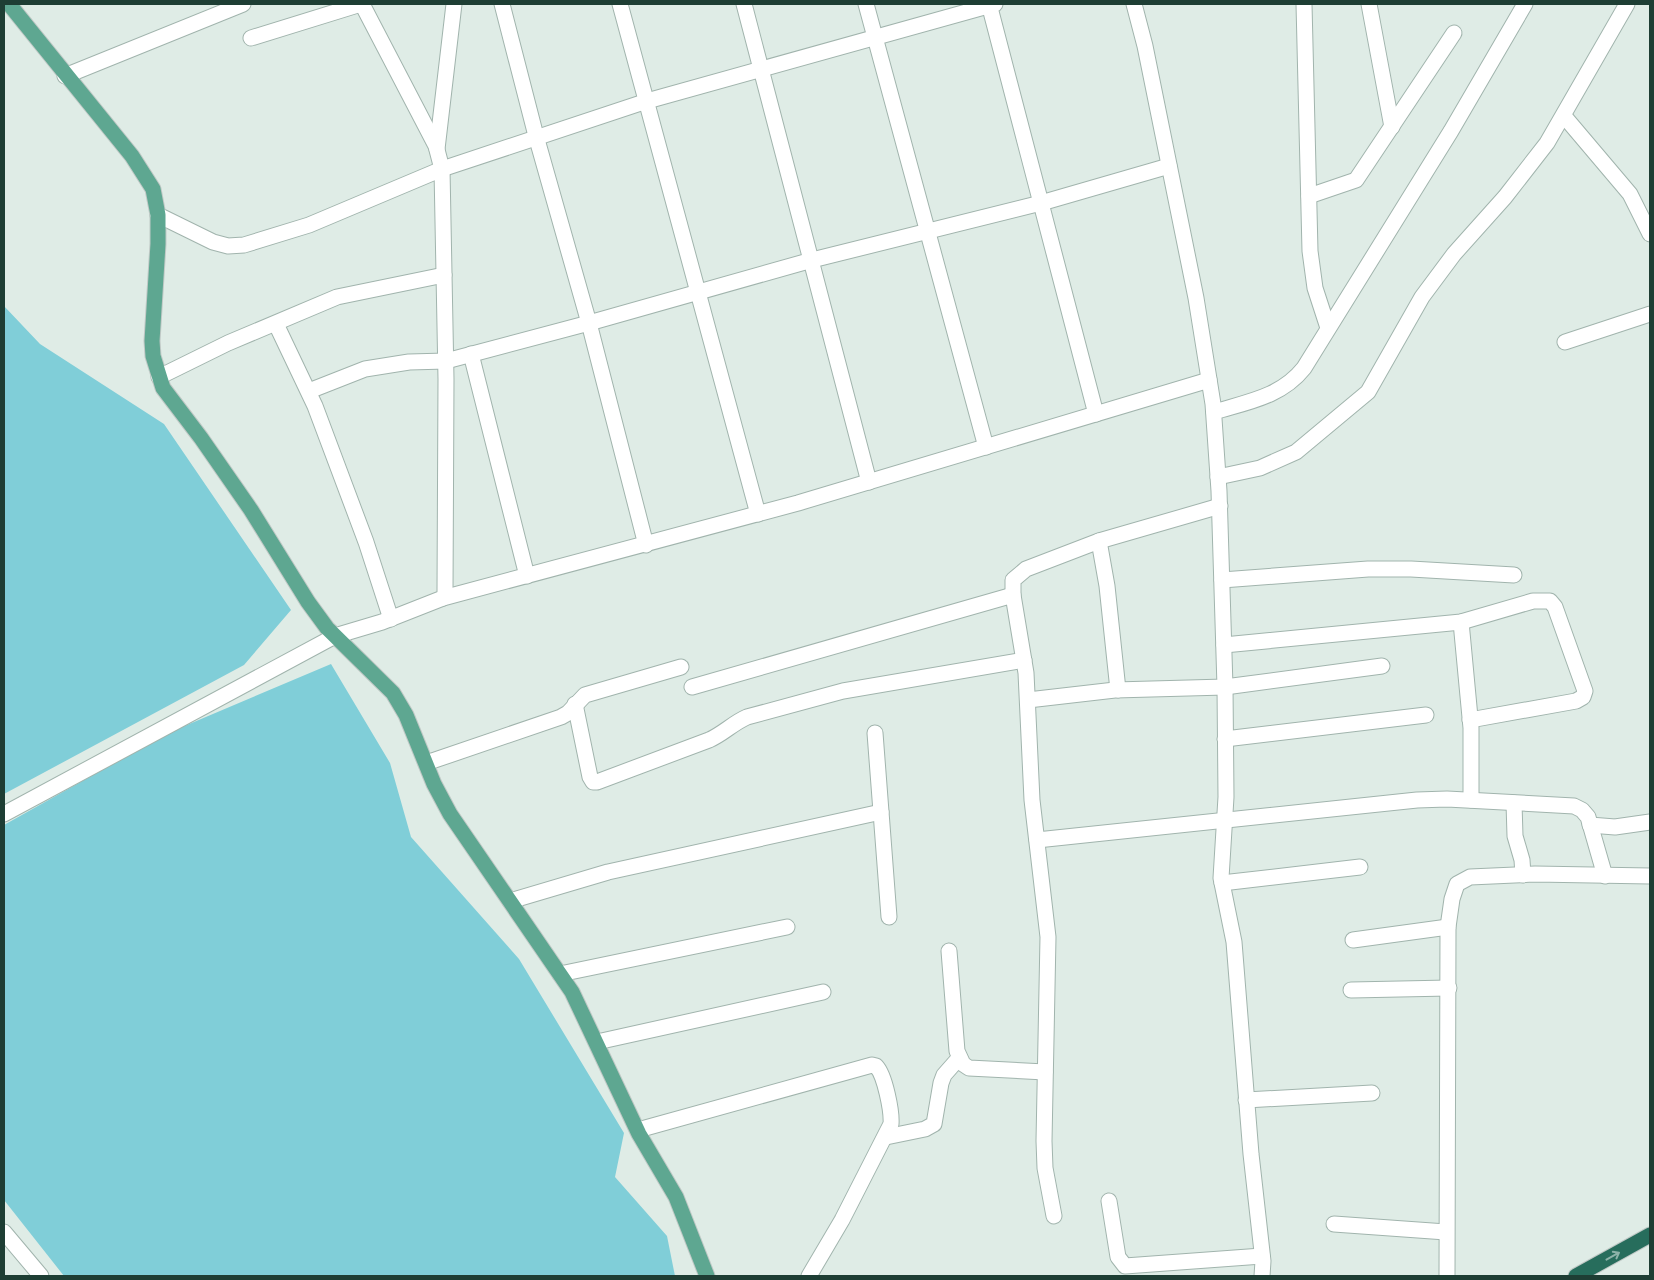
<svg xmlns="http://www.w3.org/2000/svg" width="1654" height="1280" font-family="'Open Sans',sans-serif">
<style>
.water{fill:#80ced8}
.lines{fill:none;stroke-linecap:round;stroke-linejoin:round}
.minor-casing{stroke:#a1b4ad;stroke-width:17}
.major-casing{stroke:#c0c9c6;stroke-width:17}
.highway-casing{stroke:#c0c9c6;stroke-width:17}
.minor{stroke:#fff;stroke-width:15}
.major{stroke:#5ea791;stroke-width:15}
.highway{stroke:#276d5c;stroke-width:15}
.oneway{stroke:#8cb2a8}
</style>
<rect width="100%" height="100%" fill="#dfece6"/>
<g class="water">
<polygon points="4,306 40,344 164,424 291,610 244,665 4,794"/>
<polygon points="331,664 390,763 411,837 519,959 624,1133 615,1177 667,1236 675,1276 64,1276 4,1200 4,825 168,733"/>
</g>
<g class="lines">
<g class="minor-casing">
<g id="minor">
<polyline points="502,4 536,136 589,323 646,545"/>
<polyline points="620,4 758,514"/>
<polyline points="744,4 869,482"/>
<polyline points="866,4 986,447"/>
<polyline points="989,4 1096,414"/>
<polyline points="1134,4 1145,46 1196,298 1213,404 1219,491 1225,687 1226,797 1221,878 1234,942 1251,1154 1263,1261 1262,1276"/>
<polyline points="1304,4 1310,251 1315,288 1328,328"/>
<polyline points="1369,4 1392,127"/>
<polyline points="251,38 361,4"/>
<polyline points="65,76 243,4"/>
<polyline points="1564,116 1630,194 1650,234"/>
<polyline points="437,149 454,4"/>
<polyline points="1309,196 1356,180 1454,33"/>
<polyline points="158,215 213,242 228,246 244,245 309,225 442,169 647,101 995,4"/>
<polyline points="276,324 315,406 366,542 391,619"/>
<polyline points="1565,342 1650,314"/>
<polyline points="471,354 527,576"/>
<polyline points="159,377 228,343 337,297 444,275"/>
<polyline points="309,391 365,369 409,362 446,361 589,323 812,260 1041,203 1169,166"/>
<path d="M1214,412C1247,402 1281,397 1304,368L1451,131L1525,4"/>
<polyline points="1218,477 1260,468 1296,452 1368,392 1422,297 1454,254 1505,197 1547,143 1627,4"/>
<polyline points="1099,541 1107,586 1118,690"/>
<polyline points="1222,580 1368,569 1411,569 1514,575"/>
<polyline points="443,598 798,503 1209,380"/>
<polyline points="1461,622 1471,728 1471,800"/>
<polyline points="1224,645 1461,622 1533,601 1550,601 1555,607 1585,691 1583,697 1576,701 1470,720"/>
<polyline points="692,687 1013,595"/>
<polyline points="1028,700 1115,690 1225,687 1382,666"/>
<path d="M575,704L590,777L593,782H597L709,740C723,734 733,723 747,717L843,691L1024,660"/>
<polyline points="875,733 889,917"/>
<polyline points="1225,739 1426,715"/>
<polyline points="426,763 561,717 568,713 585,695 681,667"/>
<polyline points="1514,803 1515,836 1522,860 1523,875"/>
<polyline points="4,814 335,636 382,622 443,598 445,593 446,379 442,169 436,146 362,4"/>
<polyline points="1590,825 1615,827 1650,822"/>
<polyline points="1037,840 1417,800 1447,799 1574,806 1582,810 1588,817 1605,876"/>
<polyline points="1222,883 1360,867"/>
<polyline points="510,901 608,872 881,812"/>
<polyline points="1353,940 1448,927"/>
<polyline points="949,951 957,1051 963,1064 969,1068 1045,1072"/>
<polyline points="560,974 787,927"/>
<polyline points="1351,990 1449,988"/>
<polyline points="597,1042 823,992"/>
<polyline points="1246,1100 1372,1093"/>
<path d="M638,1130L872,1065L876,1066C885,1075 892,1112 891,1124L842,1220L809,1276"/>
<polyline points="886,1137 925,1129 934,1124 941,1083 944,1075 959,1058"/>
<polyline points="1109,1201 1118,1257 1125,1266 1262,1256"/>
<polyline points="1054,1216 1045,1168 1044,1141 1048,937 1032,800 1026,673 1013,595 1013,580 1026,569 1099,541 1220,506"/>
<polyline points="1334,1224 1446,1232"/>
<polyline points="4,1232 41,1276"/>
<polyline points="1447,1276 1448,927 1452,899 1457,884 1470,877 1535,874 1650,876"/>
</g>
</g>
<g class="major-casing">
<polyline id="major" points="9,4 132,156 153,189 158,215 158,244 152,341 153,356 163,388 201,438 251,510 308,602 327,628 393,693 406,715 434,784 450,814 572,992 639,1134 676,1197 707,1276"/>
</g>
<g class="highway-casing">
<polyline id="highway" points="1576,1276 1650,1235"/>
</g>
<use href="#minor" class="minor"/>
<use href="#major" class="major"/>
<use href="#highway" class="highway"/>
</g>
<defs><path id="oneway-shaft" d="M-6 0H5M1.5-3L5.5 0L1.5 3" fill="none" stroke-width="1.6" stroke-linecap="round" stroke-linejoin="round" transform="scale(1.25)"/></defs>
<use class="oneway" href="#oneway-shaft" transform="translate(1613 1256) rotate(-29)"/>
<rect width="1654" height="1280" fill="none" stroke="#1e3e34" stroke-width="10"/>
</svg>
